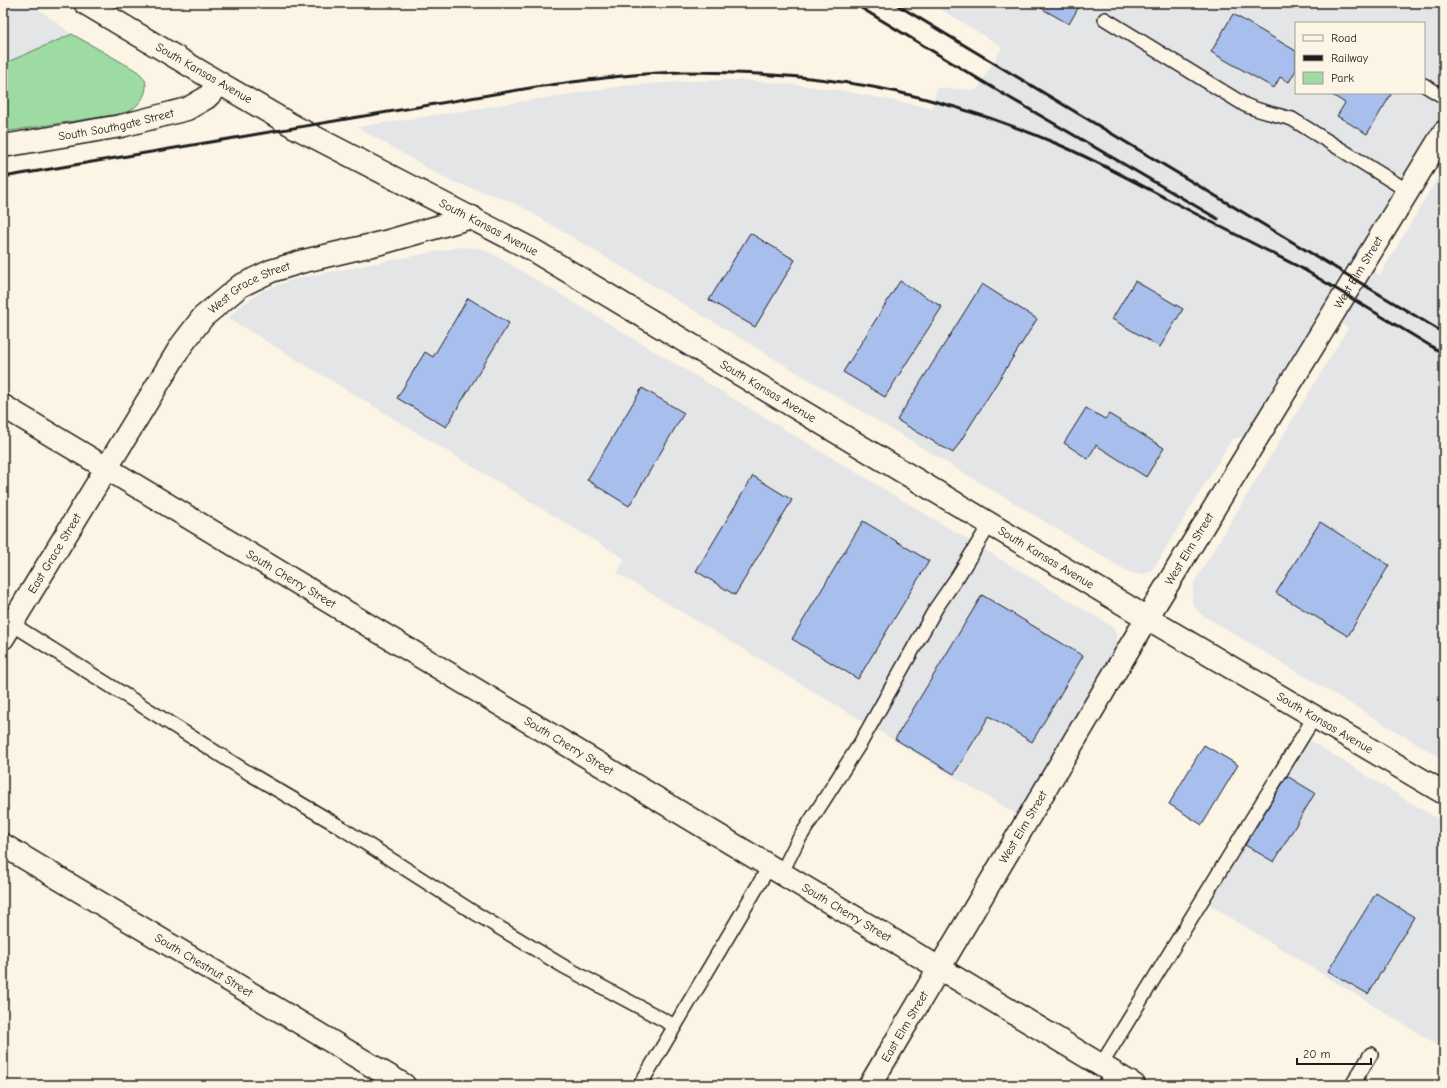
<svg xmlns="http://www.w3.org/2000/svg" width="1447" height="1088" font-family="'Comic Neue',sans-serif">
<style>
.built{fill:#e3e5e7;fill-rule:evenodd}
.green{fill:#9ddba3;stroke:#5c7c60}
.building{fill:#a8bfed;stroke:#1c1c1c}
.lines{fill:none;stroke-linecap:round;stroke-linejoin:round}
.lane-casing{stroke:#1c1c1c;stroke-width:16}
.street-casing{stroke:#1c1c1c;stroke-width:25}
.secondary-casing{stroke:#1c1c1c;stroke-width:25}
.lane{stroke:#fcf5e5;stroke-width:13}
.street{stroke:#fcf5e5;stroke-width:22}
.secondary{stroke:#fcf5e5;stroke-width:22}
.rail{stroke:#1c1c1c;stroke-width:3}
.labels{text-anchor:middle;dominant-baseline:central;stroke-width:3;stroke-linejoin:round;paint-order:stroke}
.street-label{font-size:12px;fill:#1c1c1c;stroke:#fcf5e5}
</style>
<rect width="100%" height="100%" fill="#fcf5e5"/>
<filter id="ink" filterUnits="userSpaceOnUse"><feTurbulence type="fractalNoise" baseFrequency=".025" numOctaves="2"/><feDisplacementMap in="SourceGraphic" scale="8" xChannelSelector="R" yChannelSelector="G"/><feConvolveMatrix kernelMatrix="1 2 1 2 8 2 1 2 1" color-interpolation-filters="sRGB"/></filter>
<g filter="url(#ink)">
<g class="built">
<polygon points="3,3 30,3 72,34 3,64"/>
<path d="M931,3H1444V108L1354,259L1380,275L1444,167V760L1201,614L1194,606L1192,599L1194,583L1201,571L1348,328L1324,314L1253,428L1245,436L1232,439L1157,563L1150,572L1143,574H1136L1127,571L522,207L502,198L450,181L357,127L623,86L692,81L741,80L799,85L844,91L932,108L937,88L977,90L1002,47ZM1296,23H1424V93H1296Z"/>
<polygon points="460,247 479,248 493,254 1110,625 1115,631 1117,638 1117,646 1113,657 1016,814 617,573 625,559 228,318 242,305 264,290 294,279"/>
<polygon points="1296,732 1444,823 1444,1049 1197,897"/>
</g>
<path class="green" d="M72,34L137,71C139,73 143,76 144,78C151,92 138,108 126,113L3,132V64Z"/>
<g class="building">
<polygon points="1032,3 1081,3 1069,24"/>
<polygon points="1233,14 1296,51 1296,70 1289,82 1280,77 1274,88 1211,52"/>
<polygon points="1329,93 1392,93 1367,134 1337,116 1345,103"/>
<polygon points="750,233 795,260 755,327 709,300"/>
<polygon points="900,281 942,307 885,397 843,372"/>
<polygon points="1135,281 1183,309 1160,347 1112,319"/>
<polygon points="982,284 1037,319 953,453 897,420"/>
<polygon points="468,298 509,323 446,427 397,398 425,352 433,357"/>
<polygon points="642,388 684,413 629,506 587,480"/>
<polygon points="1086,408 1105,419 1109,414 1164,448 1146,477 1096,445 1088,459 1064,443"/>
<polygon points="753,476 792,500 735,595 696,571"/>
<polygon points="863,521 929,561 858,679 792,639"/>
<polygon points="1320,522 1389,565 1348,636 1276,593"/>
<polygon points="982,595 1083,656 1032,742 989,716 954,774 895,739"/>
<polygon points="1204,745 1238,765 1202,825 1169,804"/>
<polygon points="1287,776 1315,793 1274,862 1245,845"/>
<polygon points="1376,893 1414,917 1368,994 1328,971"/>
</g>
<g class="lines">
<g class="lane-casing">
<g id="lane">
<path d="M1105,19L1245,105C1261,112 1275,114 1292,119L1408,191"/>
<polyline points="1424,85 1444,97"/>
<polyline points="12,624 252,775 337,825 470,910 563,966 675,1026"/>
<polyline points="781,874 797,842 861,742 936,608 958,576 990,524"/>
<polyline points="1101,1065 1315,716"/>
<polyline points="640,1085 769,867"/>
<polyline points="1105,1085 1112,1072"/>
<polyline points="1352,1085 1371,1054"/>
</g>
</g>
<g class="street-casing">
<g id="street">
<polyline points="85,3 221,84"/>
<path id="s1" d="M3,406L1134,1085"/>
<path id="s2" d="M3,638L181,346L203,317L240,286L271,271L304,261L385,242L472,217"/>
<path id="s3" d="M3,845L404,1085"/>
</g>
</g>
<g class="secondary-casing">
<g id="secondary">
<path id="s4" d="M3,146L121,126L187,109L206,98L221,84L295,127L531,249L1147,618L1444,793"/>
<path id="s5" d="M870,1085L1147,618L1444,132"/>
</g>
</g>
<use href="#lane" class="lane"/>
<use href="#street" class="street"/>
<use href="#secondary" class="secondary"/>
<g class="rail">
<polyline points="853,3 1010,98 1218,219"/>
<polyline points="894,3 1444,333"/>
<path d="M3,177L542,86C589,80 636,73 683,72C753,72 824,76 893,91C948,103 1003,121 1055,143C1091,158 1125,177 1160,195C1209,221 1258,246 1307,271"/>
<polyline points="1303,269 1444,354"/>
</g>
</g>
</g>
<g class="labels">
<g class="street-label">
<text transform="translate(204 73) rotate(30)">South Kansas Avenue</text>
<text stroke="none"><textPath href="#s4" startOffset="115">South Southgate Street</textPath></text>
<text stroke="none"><textPath href="#s4" startOffset="534">South Kansas Avenue</textPath></text>
<text stroke="none"><textPath href="#s5" startOffset="948">West Elm Street</textPath></text>
<text stroke="none"><textPath href="#s2" startOffset="434">West Grace Street</textPath></text>
<text stroke="none"><textPath href="#s4" startOffset="858">South Kansas Avenue</textPath></text>
<text stroke="none"><textPath href="#s5" startOffset="624">West Elm Street</textPath></text>
<text stroke="none"><textPath href="#s2" startOffset="99">East Grace Street</textPath></text>
<text stroke="none"><textPath href="#s4" startOffset="1182">South Kansas Avenue</textPath></text>
<text stroke="none"><textPath href="#s1" startOffset="336">South Cherry Street</textPath></text>
<text stroke="none"><textPath href="#s4" startOffset="1506">South Kansas Avenue</textPath></text>
<text stroke="none"><textPath href="#s1" startOffset="660">South Cherry Street</textPath></text>
<text stroke="none"><textPath href="#s5" startOffset="300">West Elm Street</textPath></text>
<text stroke="none"><textPath href="#s1" startOffset="984">South Cherry Street</textPath></text>
<text stroke="none"><textPath href="#s3" startOffset="234">South Chestnut Street</textPath></text>
<text stroke="none"><textPath href="#s5" startOffset="68">East Elm Street</textPath></text>
</g>
</g>
<rect width="1447" height="1088" fill="none" stroke="#fcf5e5" stroke-width="16"/>
<rect x="8" y="8" width="1431" height="1072" fill="none" stroke="#1c1c1c" stroke-width="1.5" filter="url(#ink)"/>
<rect x="1295" y="22" width="130" height="72" fill="#fcf5e5" stroke="#a29e95"/>
<rect x="1303" y="35" width="20" height="6" fill="#fcf5e5" stroke="#a29e95"/>
<text x="1331" y="42" font-size="12" fill="#1c1c1c">Road</text>
<rect x="1303" y="55" width="20" height="6" fill="#1c1c1c" stroke="#a29e95"/>
<text x="1331" y="62" font-size="12" fill="#1c1c1c">Railway</text>
<rect x="1303" y="72" width="20" height="12" fill="#9ddba3" stroke="#a29e95"/>
<text x="1331" y="82" font-size="12" fill="#1c1c1c">Park</text>
<path d="M1297 1058v6h74v-6" fill="none" stroke="#1c1c1c" stroke-width="2"/>
<text x="1303" y="1058" font-size="12" fill="#1c1c1c" stroke="#fcf5e5" stroke-width="3" paint-order="stroke">20 m</text>
</svg>
